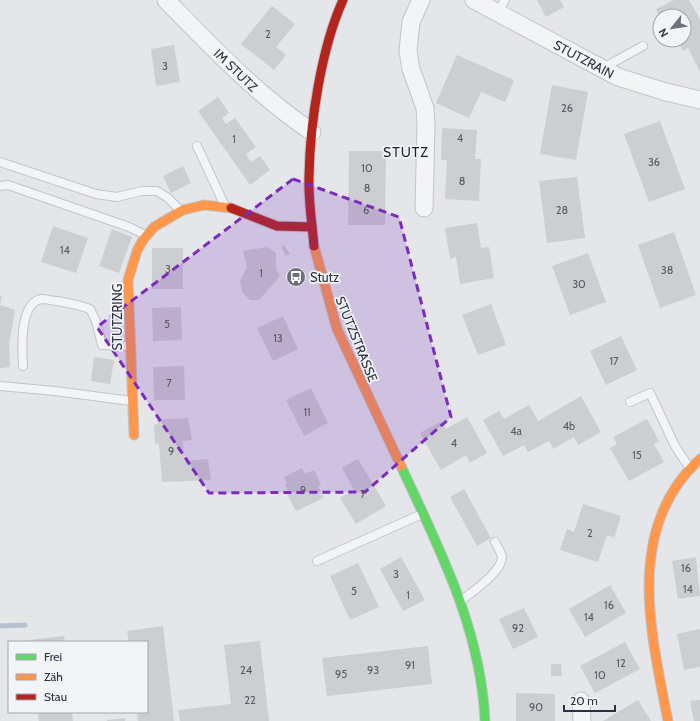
<svg xmlns="http://www.w3.org/2000/svg" width="700" height="721" font-family="Cabin,sans-serif">
<style>
.lines{fill:none;stroke-linecap:round;stroke-linejoin:round}
.stream{stroke:#b5c1d0;stroke-width:5}
.building{fill:#ccced1}
.lane-casing{stroke:#c2c4c7;stroke-width:10}
.street-casing{stroke:#c2c4c7;stroke-width:19}
.fast-casing{stroke:#c2c4c7;stroke-width:11}
.slow-casing{stroke:#c2c4c7;stroke-width:11}
.jam-casing{stroke:#c2c4c7;stroke-width:11}
.lane{stroke:#f3f4f5;stroke-width:8}
.street{stroke:#f3f4f5;stroke-width:17}
.fast{stroke:#63d668;stroke-width:9}
.slow{stroke:#ff974d;stroke-width:9}
.jam{stroke:#b3261e;stroke-width:9}
.marked{fill:#7b2cbf;fill-opacity:0.2;stroke:#7b2cbf;stroke-width:3;stroke-dasharray:8 5;stroke-linejoin:round}
.labels{text-anchor:middle;dominant-baseline:central;stroke-width:3.5;stroke-linejoin:round;paint-order:stroke}
.number-label{font-size:11px;fill:#555a65}
.street-label{font-size:13px;fill:#2c3240;stroke:#f2f4f7}
.poi-label{font-size:13px;fill:#2c3240;stroke:#f2f4f7;text-anchor:start}
.neighbourhood-label{font-size:14px;letter-spacing:1px;fill:#1e2331;stroke:#f2f4f7}
</style>
<rect width="100%" height="100%" fill="#e4e6e9"/>
<g class="lines">
<polyline class="stream" points="0,626 25,625"/>
</g>
<g class="building">
<polygon points="537,0 560,0 564,7 546,17"/>
<polygon points="674,0 689,0 700,19 700,72 688,48 683,51 677,40 684,40 684,16 659,16 656,9"/>
<polygon points="272,6 295,24 276,47 286,55 274,70 241,44"/>
<polygon points="174,45 180,82 156,86 151,49"/>
<polygon points="457,55 514,80 505,102 481,92 469,118 436,103"/>
<polygon points="552,85 588,92 576,160 540,154"/>
<polygon points="218,97 229,113 222,118 226,124 235,118 256,147 246,154 251,162 260,156 270,170 250,185 198,111"/>
<polygon points="660,121 685,189 649,202 624,134"/>
<polygon points="442,128 477,130 475,159 481,159 479,201 445,199 447,160 441,160"/>
<polygon points="349,151 386,151 385,225 348,225"/>
<polygon points="183,166 191,183 171,193 163,176"/>
<polygon points="577,177 585,238 547,243 539,181"/>
<polygon points="477,223 481,248 489,247 494,278 460,284 456,257 450,259 445,228"/>
<polygon points="53,226 88,238 76,273 41,262"/>
<polygon points="112,229 132,237 119,273 99,266"/>
<polygon points="674,232 696,295 660,308 638,245"/>
<polygon points="284,245 290,254 286,256 281,247"/>
<polygon points="267,247 276,253 276,269 280,276 259,300 250,300 242,292 240,281 247,267 243,251"/>
<rect x="152" y="248" width="31" height="41"/>
<polygon points="588,253 606,302 570,315 552,266"/>
<polygon points="0,296 2,296 0,305 15,310 9,344 10,367 0,368"/>
<polygon points="491,304 506,345 478,355 462,315"/>
<polygon points="181,307 182,340 153,341 152,308"/>
<polygon points="283,316 298,349 273,361 257,328"/>
<polygon points="621,336 637,370 606,385 590,351"/>
<polygon points="94,357 114,360 110,384 91,381"/>
<polygon points="184,366 185,400 154,400 153,367"/>
<polygon points="311,388 328,423 304,436 286,400"/>
<polygon points="581,396 601,432 578,445 574,437 553,449 549,441 528,452 524,445 503,456 483,420 499,411 504,419 529,405 538,421"/>
<polygon points="467,417 487,453 470,463 466,455 441,470 420,433 442,421 446,429"/>
<polygon points="188,418 192,440 183,441 184,461 208,459 211,480 162,482 159,444 155,444 154,425 158,424 157,420"/>
<polygon points="647,419 659,441 654,444 664,462 629,481 610,448 617,444 613,437"/>
<polygon points="358,459 386,506 356,524 340,498 354,490 342,468"/>
<polygon points="302,468 305,474 314,470 321,485 318,486 324,498 296,511 287,494 289,493 285,485 287,483 284,477"/>
<polygon points="464,489 491,538 477,546 450,497"/>
<polygon points="583,504 621,516 614,538 607,535 598,562 560,550 567,529 574,532"/>
<polygon points="401,557 425,600 403,611 380,569"/>
<polygon points="696,557 700,596 678,599 672,561"/>
<polygon points="358,563 379,607 350,620 330,576"/>
<polygon points="610,585 626,613 585,637 569,609"/>
<polygon points="524,608 538,637 513,649 499,619"/>
<polygon points="163,626 174,721 138,721 137,712 147,712 147,642 129,642 127,631"/>
<polygon points="700,629 700,667 684,670 677,634"/>
<polygon points="64,636 65,642 31,642 30,640"/>
<polygon points="260,641 269,721 180,721 178,710 231,704 224,645"/>
<polygon points="625,642 640,669 595,693 580,666"/>
<polygon points="428,646 432,684 327,696 322,658"/>
<polygon points="551,664 561,664 562,676 551,676"/>
<polygon points="516,693 555,694 555,721 516,721"/>
<polygon points="638,700 651,721 603,721"/>
<polygon points="700,700 700,721 694,721 690,701"/>
<polygon points="38,712 72,712 73,721 39,721"/>
<polygon points="125,718 125,721 107,721 107,720"/>
</g>
<g class="lines">
<g class="lane-casing">
<g id="lane">
<polyline points="497,13 505,0"/>
<polyline points="606,71 610,64 643,46"/>
<polyline points="197,146 224,204"/>
<polyline points="0,162 96,194 117,197 142,191 157,191 168,198 180,210"/>
<polyline points="0,186 8,185 129,227 145,235"/>
<path d="M23,366C22,350 19,302 42,299C47,299 53,301 57,301C69,303 79,305 90,309L96,321L102,345L129,346"/>
<polyline points="0,386 55,391 131,401"/>
<polyline points="630,402 650,393 675,446 689,467"/>
<polyline points="317,561 422,514"/>
<path d="M462,600C473,591 502,572 502,557C501,552 497,546 495,542"/>
</g>
</g>
<g class="street-casing">
<g id="street">
<path d="M166,0C212,47 257,95 312,132"/>
<polyline points="421,0 411,22 408,51 411,69 425,108 426,123 424,208"/>
<polyline points="474,0 618,77 666,92 700,100"/>
<polyline points="581,701 582,721"/>
</g>
</g>
<g class="fast-casing">
<path id="fast" d="M401,466C439,548 481,629 485,721"/>
</g>
<g class="slow-casing">
<g id="slow">
<polyline points="314,246 337,329 401,466"/>
<polyline points="134,435 128,280 137,251 143,240 154,227 183,210 204,205 231,208"/>
<path d="M668,721C651,633 624,528 700,459"/>
</g>
</g>
<g class="jam-casing">
<g id="jam">
<polyline points="231,208 277,226 312,227"/>
<path d="M314,246C312,223 308,199 309,176C310,123 321,49 343,0"/>
</g>
</g>
<use href="#lane" class="lane"/>
<use href="#street" class="street"/>
<use href="#fast" class="fast"/>
<use href="#slow" class="slow"/>
<use href="#jam" class="jam"/>
</g>
<path class="marked" d="M293,179L399,217L451,417L365,492L209,493L97,327Z"/>
<defs>
<g id="bus-disc" transform="scale(1)"><circle r="9.5" fill="#6c717b" stroke="#f2f4f7"/><path d="M-5-6H5V4H4V6H2V4H-2V6H-4V4H-5ZM-3.5-4V0h7V-4ZM-3.5 1.2v1.5H-2V1.2ZM2 1.2v1.5H3.5V1.2Z" fill="#fff"/></g>
</defs>
<g fill-rule="evenodd">
<use href="#bus-disc" x="296" y="277"/>
</g>
<g class="labels">
<g class="number-label">
<text x="268" y="34">2</text>
<text x="165" y="66">3</text>
<text x="567" y="108">26</text>
<text x="460" y="138">4</text>
<text x="234" y="139">1</text>
<text x="654" y="162">36</text>
<text x="367" y="168">10</text>
<text x="462" y="181">8</text>
<text x="367" y="188">8</text>
<text x="366" y="210">6</text>
<text x="562" y="210">28</text>
<text x="65" y="250">14</text>
<text x="168" y="269">3</text>
<text x="667" y="270">38</text>
<text x="261" y="273">1</text>
<text x="579" y="284">30</text>
<text x="167" y="324">5</text>
<text x="278" y="338">13</text>
<text x="614" y="361">17</text>
<text x="169" y="383">7</text>
<text x="307" y="412">11</text>
<text x="569" y="426">4b</text>
<text x="516" y="431">4a</text>
<text x="454" y="443">4</text>
<text x="171" y="451">9</text>
<text x="637" y="455">15</text>
<text x="303" y="490">9</text>
<text x="363" y="494">7</text>
<text x="590" y="533">2</text>
<text x="686" y="568">16</text>
<text x="396" y="574">3</text>
<text x="688" y="589">14</text>
<text x="354" y="591">5</text>
<text x="408" y="595">1</text>
<text x="609" y="605">16</text>
<text x="589" y="617">14</text>
<text x="518" y="628">92</text>
<text x="621" y="663">12</text>
<text x="410" y="665">91</text>
<text x="246" y="670">24</text>
<text x="373" y="670">93</text>
<text x="341" y="674">95</text>
<text x="600" y="675">10</text>
<text x="250" y="700">22</text>
<text x="536" y="707">90</text>
</g>
<g class="street-label">
<text transform="translate(584 59) rotate(28)">STUTZRAIN</text>
<text transform="translate(236 70) rotate(44)">IM STUTZ</text>
<text transform="translate(117 317) rotate(-90)">STUTZRING</text>
<text transform="translate(357 339) rotate(68)">STUTZSTRASSE</text>
</g>
<g class="poi-label">
<text x="310" y="277">Stutz</text>
</g>
<g class="neighbourhood-label">
<text x="406" y="152">STUTZ</text>
</g>
</g>
<rect x="8" y="641" width="140" height="72" fill="#f2f4f7" stroke="#a3a6ae"/>
<rect x="16" y="654" width="20" height="6" fill="#63d668" stroke="#a3a6ae"/>
<text x="44" y="661" font-size="12" fill="#2c3240">Frei</text>
<rect x="16" y="674" width="20" height="6" fill="#ff974d" stroke="#a3a6ae"/>
<text x="44" y="681" font-size="12" fill="#2c3240">Zäh</text>
<rect x="16" y="694" width="20" height="6" fill="#b3261e" stroke="#a3a6ae"/>
<text x="44" y="701" font-size="12" fill="#2c3240">Stau</text>
<g transform="translate(672 28) rotate(240)"><circle r="19" fill="#f2f4f7" stroke="#a3a6ae"/>
<path d="M0-3L7 15L0 10L-7 15Z" fill="#6c717b"/>
<text y="-6" font-size="11" font-weight="bold" text-anchor="middle" fill="#2c3240">N</text>
</g>
<path d="M564 705v6h51v-6" fill="none" stroke="#2c3240" stroke-width="2"/>
<text x="570" y="705" font-size="12" fill="#2c3240" stroke="#f2f4f7" stroke-width="3" paint-order="stroke">20 m</text>
</svg>
